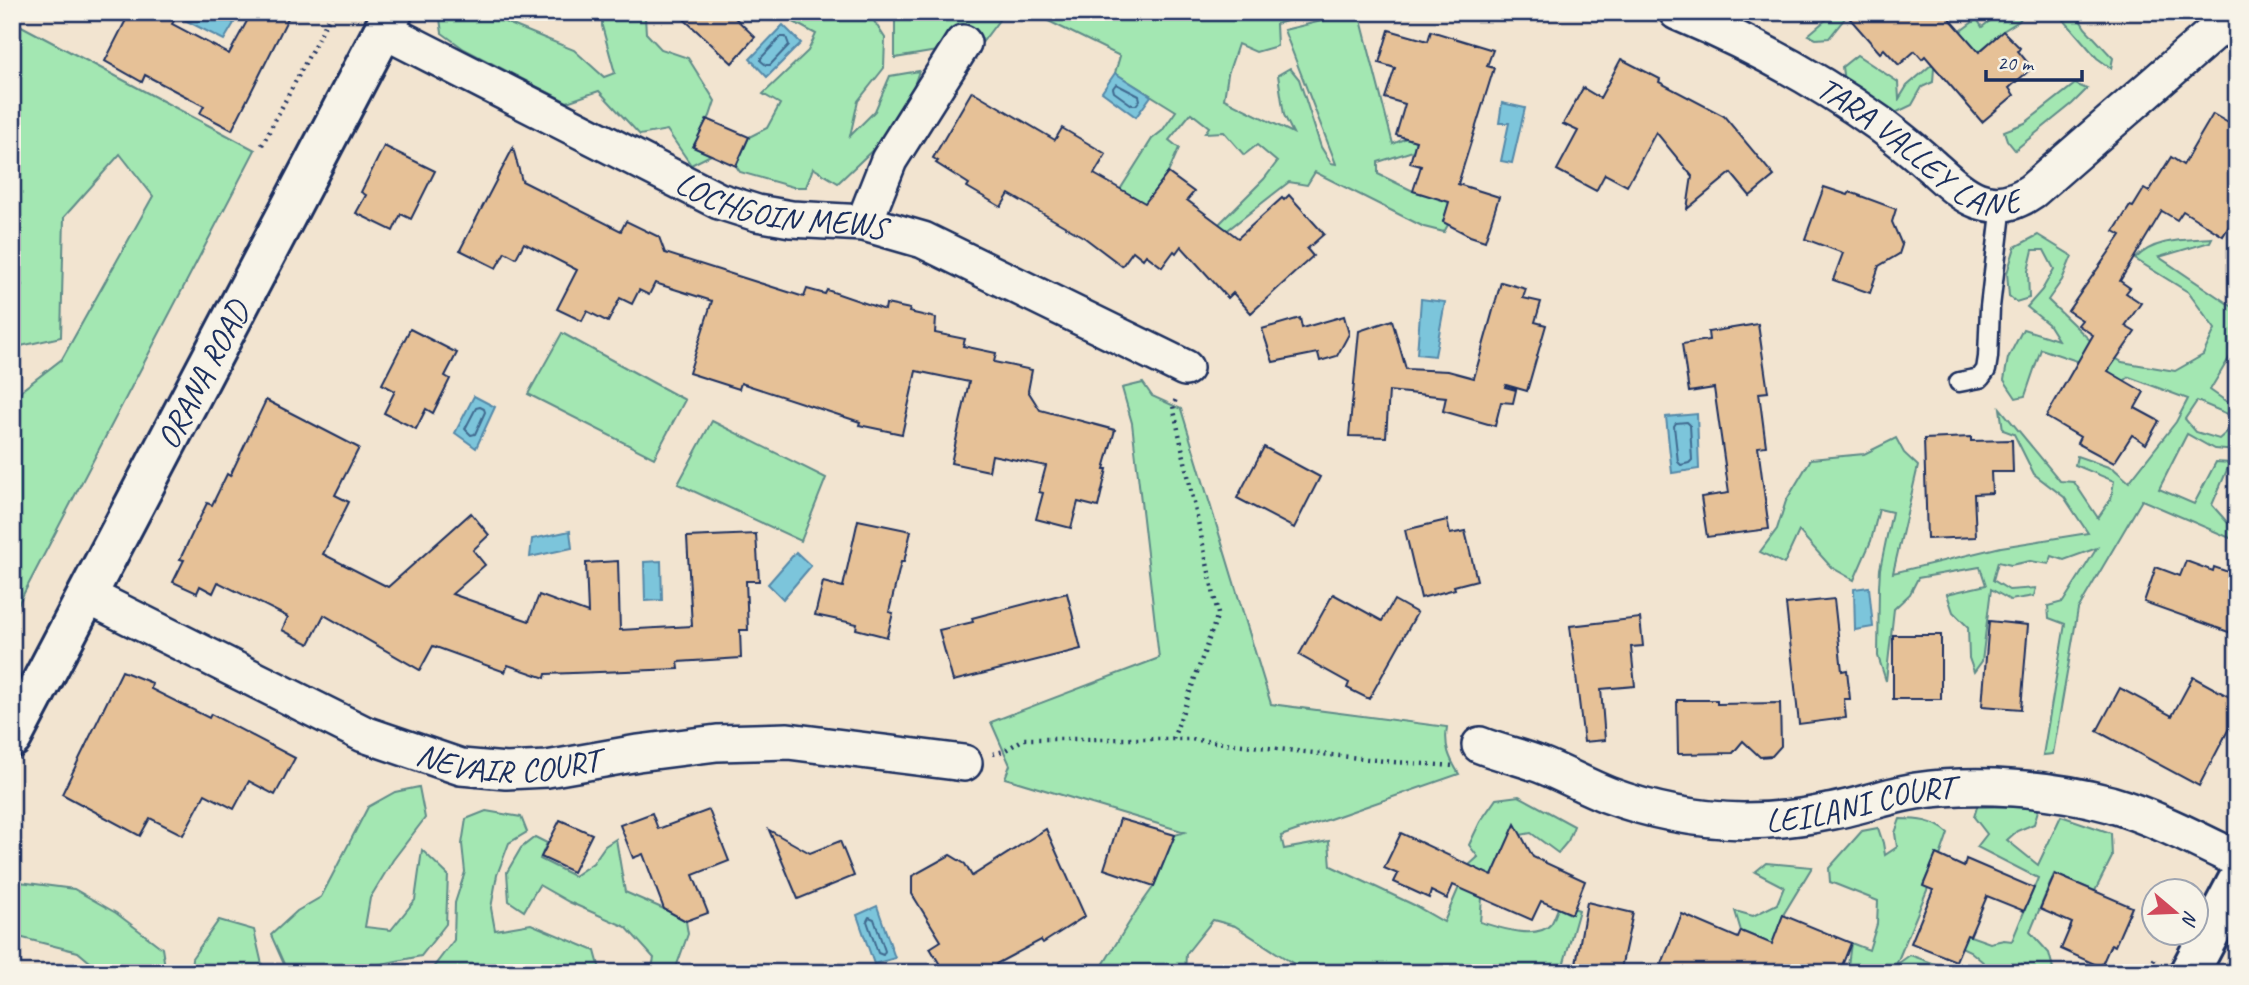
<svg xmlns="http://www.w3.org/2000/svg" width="2249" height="985" font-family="Caveat,sans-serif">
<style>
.green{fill:#a3e7b2;stroke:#5f8b88;stroke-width:2}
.water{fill:#7bc5db;stroke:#5589a9;stroke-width:2}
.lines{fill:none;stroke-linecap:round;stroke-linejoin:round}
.shore{stroke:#416b90;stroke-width:2}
.building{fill:#e6c197;stroke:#1b2f5e;stroke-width:2}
.service-casing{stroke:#1b2f5e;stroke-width:23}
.minor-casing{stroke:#1b2f5e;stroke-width:40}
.tertiary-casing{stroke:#1b2f5e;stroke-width:44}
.path{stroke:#1b2f5e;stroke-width:4.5;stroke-dasharray:2 5;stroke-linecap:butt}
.service{stroke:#f7f3e8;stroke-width:18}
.minor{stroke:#f7f3e8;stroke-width:35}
.tertiary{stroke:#f7f3e8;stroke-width:38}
.labels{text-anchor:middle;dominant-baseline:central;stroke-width:6;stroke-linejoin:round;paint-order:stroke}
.street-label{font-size:33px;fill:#1b2f5e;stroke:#f7f3e8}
</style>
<rect width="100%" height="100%" fill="#f2e4d0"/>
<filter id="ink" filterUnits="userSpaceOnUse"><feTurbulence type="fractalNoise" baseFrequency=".0143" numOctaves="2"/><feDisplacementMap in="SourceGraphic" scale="14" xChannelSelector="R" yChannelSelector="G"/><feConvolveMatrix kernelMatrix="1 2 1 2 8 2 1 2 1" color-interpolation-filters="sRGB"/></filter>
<g filter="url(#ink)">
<g class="green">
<polygon points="439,12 492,12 505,22 574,50 604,77 615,73 602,26 602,12 649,12 645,17 646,33 661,49 688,58 715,101 710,116 693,147 711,155 691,165 667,130 640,135 599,91 567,102 464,49 442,33"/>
<polygon points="775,12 868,12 885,38 884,68 858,101 850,136 875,111 890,76 919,71 913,88 881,142 838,183 813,168 806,187 793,187 740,172 736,166 749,137 767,128 780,104 763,94 808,51 816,34"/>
<polygon points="893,12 992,12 999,20 978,48 931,52 895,58 895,16"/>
<polygon points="1030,12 1319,12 1276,24 1277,46 1256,52 1238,44 1228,74 1224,99 1293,133 1284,115 1278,75 1290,68 1299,79 1321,147 1331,163 1336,164 1284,30 1359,12 1393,144 1406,138 1416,141 1413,151 1378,162 1378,174 1413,191 1450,200 1443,221 1449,223 1444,232 1424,227 1315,172 1307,185 1289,182 1225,232 1208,235 1264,179 1277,162 1257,145 1244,155 1224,132 1205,133 1209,127 1191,113 1169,140 1179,148 1168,173 1139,212 1116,196 1152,139 1162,131 1176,111 1115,73 1120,56"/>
<polygon points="1847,12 1845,18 1829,38 1816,39 1808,35 1834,13"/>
<polygon points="2001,12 2025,12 2019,21 2003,31 1969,60 1958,48 1934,68 1933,82 1922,87 1912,105 1893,114 1844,82 1842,67 1857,55 1898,82 1899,99 1907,86 1946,52 1947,41 1977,19 1982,27"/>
<polygon points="2057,12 2075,12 2085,28 2113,58 2111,68 2097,58"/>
<polygon points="12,21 255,150 12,616 12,408 22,390 62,359 153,196 120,154 64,217 61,337 12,348 12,295 22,285 12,272"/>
<polygon points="2075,84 2087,89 2072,104 2015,150 2007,140 2004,131 2025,123"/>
<path d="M2038,235L2072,256L2062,280L2048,300L2097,347L2122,362L2175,371L2203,355L2215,329L2188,292L2135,259C2154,238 2186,240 2212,238L2210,242L2159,257L2237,310V345L2210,390L2237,409V418L2197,401L2185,419L2196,432L2219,439L2228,431L2237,434V451L2214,449L2187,434L2159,489L2194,504L2216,462L2230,463L2212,505L2227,522L2237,525V541L2142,500L2078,609L2053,754L2043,755L2065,624L2049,618L2048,606L2063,602L2097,548L2064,560L2052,556L2049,564L2030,561L2011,565L1998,562L1993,580L2009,590L2036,588L2034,596L2010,600L1991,589L1982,661L1974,672L1969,658L1968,627L1953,612L1947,594L1986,585L1980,567L1918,578L1910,594L1894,609L1886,681L1878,656L1879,587L1880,569L1892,512L1879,509L1871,541L1854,580L1831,567L1799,531L1784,564L1760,552L1777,529L1786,501L1811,459L1864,454L1896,438L1904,453L1918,466L1893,573L2001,547L2088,533L2064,497L2034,474L2014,434L2003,430L2000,408L2060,481L2074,482L2098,518L2111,499L2114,481L2075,465L2077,456L2114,469L2129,482L2176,422L2188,399L2129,377L2124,381L2078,375L2077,361L2041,349L2025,396L2016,398L2004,380L2008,358L2023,329L2058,340L2048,324L2027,307L2042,290L2054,269L2044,250H2033L2028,271L2029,298L2016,302L2009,296L2007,273L2015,247Z"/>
<polygon points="562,333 685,400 654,458 528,394"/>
<path d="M1143,383L1152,396L1181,409L1271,704L1447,727C1444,746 1449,758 1459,774L1281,836L1284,849L1329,841L1331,866L1414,905L1444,922L1468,866L1478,857L1469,845L1480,822L1496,799L1519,796L1574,826L1568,841L1558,853L1531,833L1515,836L1508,840L1482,898L1480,922C1497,927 1537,941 1551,924C1554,920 1556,913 1558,908L1570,914L1573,908L1579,910L1561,973H1308L1235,926L1213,920L1186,954L1185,973H1098L1137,910L1154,886L1175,835L1185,832L1005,778L1010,765L991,722L1159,658L1132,423L1122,388Z"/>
<polygon points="712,421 826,478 801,541 678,484"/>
<polygon points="419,787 425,818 393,860 370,898 365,927 391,930 415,900 422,850 448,875 446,924 421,956 357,969 357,973 281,973 284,964 271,935 297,911 321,897 368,807 395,792"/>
<polygon points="2031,806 2039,807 2034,824 2017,831 2007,840 2038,865 2061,816 2111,833 2112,857 2095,891 2054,874 2030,932 2049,953 2053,968 2048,973 2035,973 2022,964 2019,973 1980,973 1983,962 1970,951 1957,945 1962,933 1990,943 2004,940 2012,941 2038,878 1977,847 1987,834 1974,817 1977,807"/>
<polygon points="486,811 521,817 527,832 509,843 497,875 491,908 495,930 531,924 595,951 601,973 530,973 529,971 511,964 489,973 429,973 454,940 455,903 465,872 462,844 466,819"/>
<path d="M1900,819C1917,819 1934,820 1948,833L1940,856L1936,855L1923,885L1928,888L1896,965L1910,955L1961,973H1847L1851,943L1869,950L1877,924L1878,901L1830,882L1829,868L1862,831L1878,828L1883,843L1885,855L1897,847L1895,833Z"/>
<polygon points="535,837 547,843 540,859 574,876 593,863 605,846 616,839 625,892 664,909 686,921 688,934 674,973 651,973 654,958 626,927 569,902 539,885 524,911 509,901 507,872 521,848"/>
<polygon points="1766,863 1812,867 1783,915 1771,946 1763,940 1741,931 1735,911 1753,916 1777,904 1784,887 1755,872"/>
<polygon points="12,881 74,889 116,913 162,948 166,973 103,973 78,952 19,937 12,938"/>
<polygon points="219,920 254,930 264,973 191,973 192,958"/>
</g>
<g class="water">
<polygon points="187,12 216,12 234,23 224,40 183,19"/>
<polygon points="783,25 801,43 767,77 750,59"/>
<polygon points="1115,73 1151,96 1136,117 1102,92"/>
<polygon points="1502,103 1525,108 1512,163 1501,161 1509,123 1499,123"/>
<polygon points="1421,299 1445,302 1435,356 1417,354"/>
<polygon points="474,396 495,407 476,448 455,433"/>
<polygon points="1697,414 1699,469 1672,473 1666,417"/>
<polygon points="570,531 572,548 530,557 532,539"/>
<polygon points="796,552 811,566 783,599 768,584"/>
<polygon points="661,561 662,600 645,601 644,562"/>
<polygon points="1869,587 1873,627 1855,630 1854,589"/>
<polygon points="877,906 895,958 874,964 857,915"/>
</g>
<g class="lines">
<g class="shore">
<polygon points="781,37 786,37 789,45 770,65 766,65 761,61 761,58"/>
<polygon points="1116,84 1139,96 1140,100 1136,105 1132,105 1114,92 1113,88"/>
<polygon points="480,407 484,409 485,412 475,434 471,435 465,429 476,408"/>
<polygon points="1687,422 1690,425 1692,460 1689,463 1681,465 1678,462 1674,426 1676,423"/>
<polygon points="869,917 874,919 885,951 883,955 878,953 867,921"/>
</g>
</g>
<g class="building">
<polygon points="130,12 155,12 174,21 172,24 229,54 252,12 291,12 232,130 200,113 204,106 145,75 142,82 105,61"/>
<polygon points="676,12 729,12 755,37 732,63"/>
<polygon points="1844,12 1944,12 1979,52 2003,31 2020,48 2018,51 2032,68 2009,88 2014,95 1982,122 1925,56 1922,59 1915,51 1899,65 1884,49 1880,53"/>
<polygon points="1389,30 1428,41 1431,31 1493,50 1487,66 1494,68 1458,184 1499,197 1485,241 1470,236 1443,222 1449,202 1413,191 1421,166 1410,163 1416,141 1396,135 1405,104 1385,98 1395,68 1379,63"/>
<polygon points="1621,59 1660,79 1659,82 1724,116 1774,176 1750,196 1731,173 1687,209 1692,176 1656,132 1627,186 1605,174 1596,191 1557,170 1578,131 1563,124 1583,88 1600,98"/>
<polygon points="972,91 1055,140 1062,128 1106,154 1094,174 1145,203 1168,173 1194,192 1187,200 1238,238 1282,198 1284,200 1289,195 1324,234 1307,249 1313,256 1251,313 1233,293 1228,298 1181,246 1176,253 1174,251 1162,267 1146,255 1143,259 1133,251 1122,266 1085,238 1009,194 1001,207 967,187 969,184 936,163 938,161 933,158"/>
<polygon points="2213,114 2237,128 2237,213 2223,236 2183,211 2177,220 2162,211 2120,281 2130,288 2126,293 2141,303 2125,326 2135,332 2108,371 2144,392 2135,408 2159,421 2146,444 2132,435 2114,463 2077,443 2080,437 2046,417 2093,335 2078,325 2082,320 2068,311 2121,235 2114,231 2130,206 2133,207 2144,189 2149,192 2171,157 2183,165"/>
<polygon points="707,119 749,137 736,166 693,147"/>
<polygon points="384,146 435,171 411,219 401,214 393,231 356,213 366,195 361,192"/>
<polygon points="513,148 522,181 621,231 626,221 659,237 665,253 804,297 807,289 825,294 827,290 885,310 886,304 910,309 909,312 936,318 935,333 965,339 963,346 996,353 994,362 1032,370 1028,391 1040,410 1115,430 1104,469 1107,469 1098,507 1078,502 1071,528 1036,519 1043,493 1039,492 1046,466 992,455 989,471 951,463 969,382 916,371 902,434 859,425 860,422 741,383 739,389 689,373 712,301 655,283 649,295 639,290 632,304 620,298 608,322 587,311 582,321 557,309 577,270 524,243 516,258 505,252 496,268 460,250"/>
<polygon points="1824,187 1848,195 1850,192 1896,209 1892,222 1902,245 1899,254 1879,266 1870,293 1833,280 1843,253 1805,239"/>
<polygon points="1501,282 1526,289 1523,298 1541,302 1535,322 1546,325 1527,391 1506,385 1505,387 1516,390 1513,403 1501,402 1495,426 1443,411 1446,397 1389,391 1386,437 1349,436 1359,331 1392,320 1406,369 1448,371 1474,378"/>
<polygon points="1344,316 1349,334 1337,356 1320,361 1318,353 1273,362 1262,329 1300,318 1302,328"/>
<polygon points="1758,324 1768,392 1759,393 1766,446 1758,447 1769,529 1707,537 1701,497 1729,493 1714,388 1689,392 1682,344 1709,340 1708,332"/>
<polygon points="410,329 457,353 445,376 450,379 433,413 426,409 416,429 384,413 395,391 382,384"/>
<polygon points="266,400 359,448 335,495 349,502 323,554 388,587 471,513 489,535 473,550 485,565 452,594 529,621 539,595 588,613 586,563 618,561 620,630 692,626 687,537 756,534 759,581 746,581 748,630 740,630 741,658 678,662 679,669 546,674 545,678 508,665 505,672 433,646 420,670 324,615 309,644 282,630 288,617 218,582 213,593 200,586 197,593 173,582 184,560 180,559 207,503 212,505 227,474 230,476"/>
<polygon points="1971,437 1971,441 2012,440 2013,472 1991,472 1992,493 1974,494 1976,537 1927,539 1924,439"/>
<polygon points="1264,447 1320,477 1294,528 1237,498"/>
<polygon points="858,520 911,531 904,562 901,562 889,612 893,613 887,637 856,629 857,624 815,615 823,582 843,587"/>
<polygon points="1447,520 1450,534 1465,531 1477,580 1454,586 1455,589 1421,598 1405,530"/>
<polygon points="2186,561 2213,571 2214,567 2237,575 2237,635 2144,602 2156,567 2180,576"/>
<polygon points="1067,593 1081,649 953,681 939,630 973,622 972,618"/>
<polygon points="1333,594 1382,621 1394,600 1417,613 1369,699 1347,688 1349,683 1299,655"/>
<polygon points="1834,599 1842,671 1847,670 1850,699 1844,699 1846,718 1799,724 1786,604"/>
<polygon points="1640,618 1643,646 1631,647 1635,686 1601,689 1605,740 1584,742 1570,626"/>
<polygon points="1989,621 2028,625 2021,709 1982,706"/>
<rect x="1893" y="635" width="48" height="64"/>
<polygon points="122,671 152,683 151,689 209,718 211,714 295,758 275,795 249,781 234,809 205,794 183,835 150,818 140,836 62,794"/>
<polygon points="2193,677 2237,701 2237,713 2199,786 2097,731 2120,688 2172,716"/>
<polygon points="1677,700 1717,700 1717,704 1780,703 1781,746 1772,756 1760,757 1743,741 1733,753 1678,754"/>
<polygon points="709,810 729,861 693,875 708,913 686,921 664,909 643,854 633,858 620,825 652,813 658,829"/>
<polygon points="1120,819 1175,835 1154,886 1104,869"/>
<polygon points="560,820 592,834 573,872 541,857"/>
<polygon points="1515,824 1533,857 1585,881 1572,914 1541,901 1532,920 1453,885 1447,899 1431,891 1429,898 1394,882 1398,874 1384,868 1401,833 1492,876"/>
<polygon points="1046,829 1085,916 1043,943 1041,940 996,964 1000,973 945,973 930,948 941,941 912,894 912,876 950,855 965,864 972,876"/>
<polygon points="769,830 810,853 840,841 854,876 798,899"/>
<polygon points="1936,854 1964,867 1966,859 2034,888 2024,911 1987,896 1970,936 1967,935 1956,961 1911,943 1933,890 1923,886"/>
<polygon points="2055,874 2132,907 2115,946 2111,944 2101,967 2061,949 2072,923 2040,909"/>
<polygon points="1587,902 1633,913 1620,973 1576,964"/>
<polygon points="1682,914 1738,938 1741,931 1772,944 1783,915 1851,943 1839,973 1658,973"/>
</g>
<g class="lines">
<g class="service-casing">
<polyline id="service" points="1959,382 1980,378 1986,370 1988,357 1990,307 2002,204"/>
</g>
<g class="minor-casing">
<g id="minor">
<path id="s1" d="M1677,12C1748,42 1817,79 1880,124C1897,137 1914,150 1930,165C1944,177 1959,193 1977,200C1997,208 2015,203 2032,191L2237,12"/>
<path id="s2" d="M383,30L719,201L757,213L791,219L864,223L923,240L1185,368"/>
<polyline points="864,223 889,160 963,43"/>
<path id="s3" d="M88,596L364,734L461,767L506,771L547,769L638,753L717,743L788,741L964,763"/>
<path id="s4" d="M1480,745C1500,753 1521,757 1541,765C1564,774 1585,786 1608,795C1651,811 1698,820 1743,821C1771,821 1800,818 1828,812C1857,807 1886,796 1916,791C1977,782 2051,788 2110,804C2154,817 2196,839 2237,859"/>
</g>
</g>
<g class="tertiary-casing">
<g id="tertiary">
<path id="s5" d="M12,738L393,12"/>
<polyline points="2189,973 2237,882"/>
</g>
</g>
<g class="path">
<polyline points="262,145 332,12"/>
<polyline points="1173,739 1218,614 1173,406 1176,399"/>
<polyline points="993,754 1004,751 1024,739 1189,739 1394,762 1455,766"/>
<polyline points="2231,818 2237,806"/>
<polyline points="2147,973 2155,958"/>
</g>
<use href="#service" class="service"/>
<use href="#minor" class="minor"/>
<use href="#tertiary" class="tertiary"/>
</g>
</g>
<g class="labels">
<g class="street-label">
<text stroke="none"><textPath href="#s1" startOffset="280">TARA VALLEY LANE</textPath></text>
<text stroke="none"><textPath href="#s2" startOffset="439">LOCHGOIN MEWS</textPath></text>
<text stroke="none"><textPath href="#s5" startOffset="410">ORANA ROAD</textPath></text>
<text stroke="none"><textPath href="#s3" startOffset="458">NEVAIR COURT</textPath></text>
<text stroke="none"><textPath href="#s4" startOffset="394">LEILANI COURT</textPath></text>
</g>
</g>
<rect width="2249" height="985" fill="none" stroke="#f7f3e8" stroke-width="42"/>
<rect x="21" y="21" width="2207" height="943" fill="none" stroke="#1b2f5e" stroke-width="2.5" filter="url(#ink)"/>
<g transform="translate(2175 912) rotate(109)"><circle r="33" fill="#f7f3e8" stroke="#9fa5b1" stroke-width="2"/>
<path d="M0-5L12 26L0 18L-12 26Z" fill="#d1495b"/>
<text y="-10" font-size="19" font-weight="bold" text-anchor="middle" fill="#1b2f5e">N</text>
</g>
<path d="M1986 70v10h96v-10" fill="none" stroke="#1b2f5e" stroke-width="3.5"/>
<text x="1997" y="70" font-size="21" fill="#1b2f5e" stroke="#f7f3e8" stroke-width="5" paint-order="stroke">20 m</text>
</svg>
